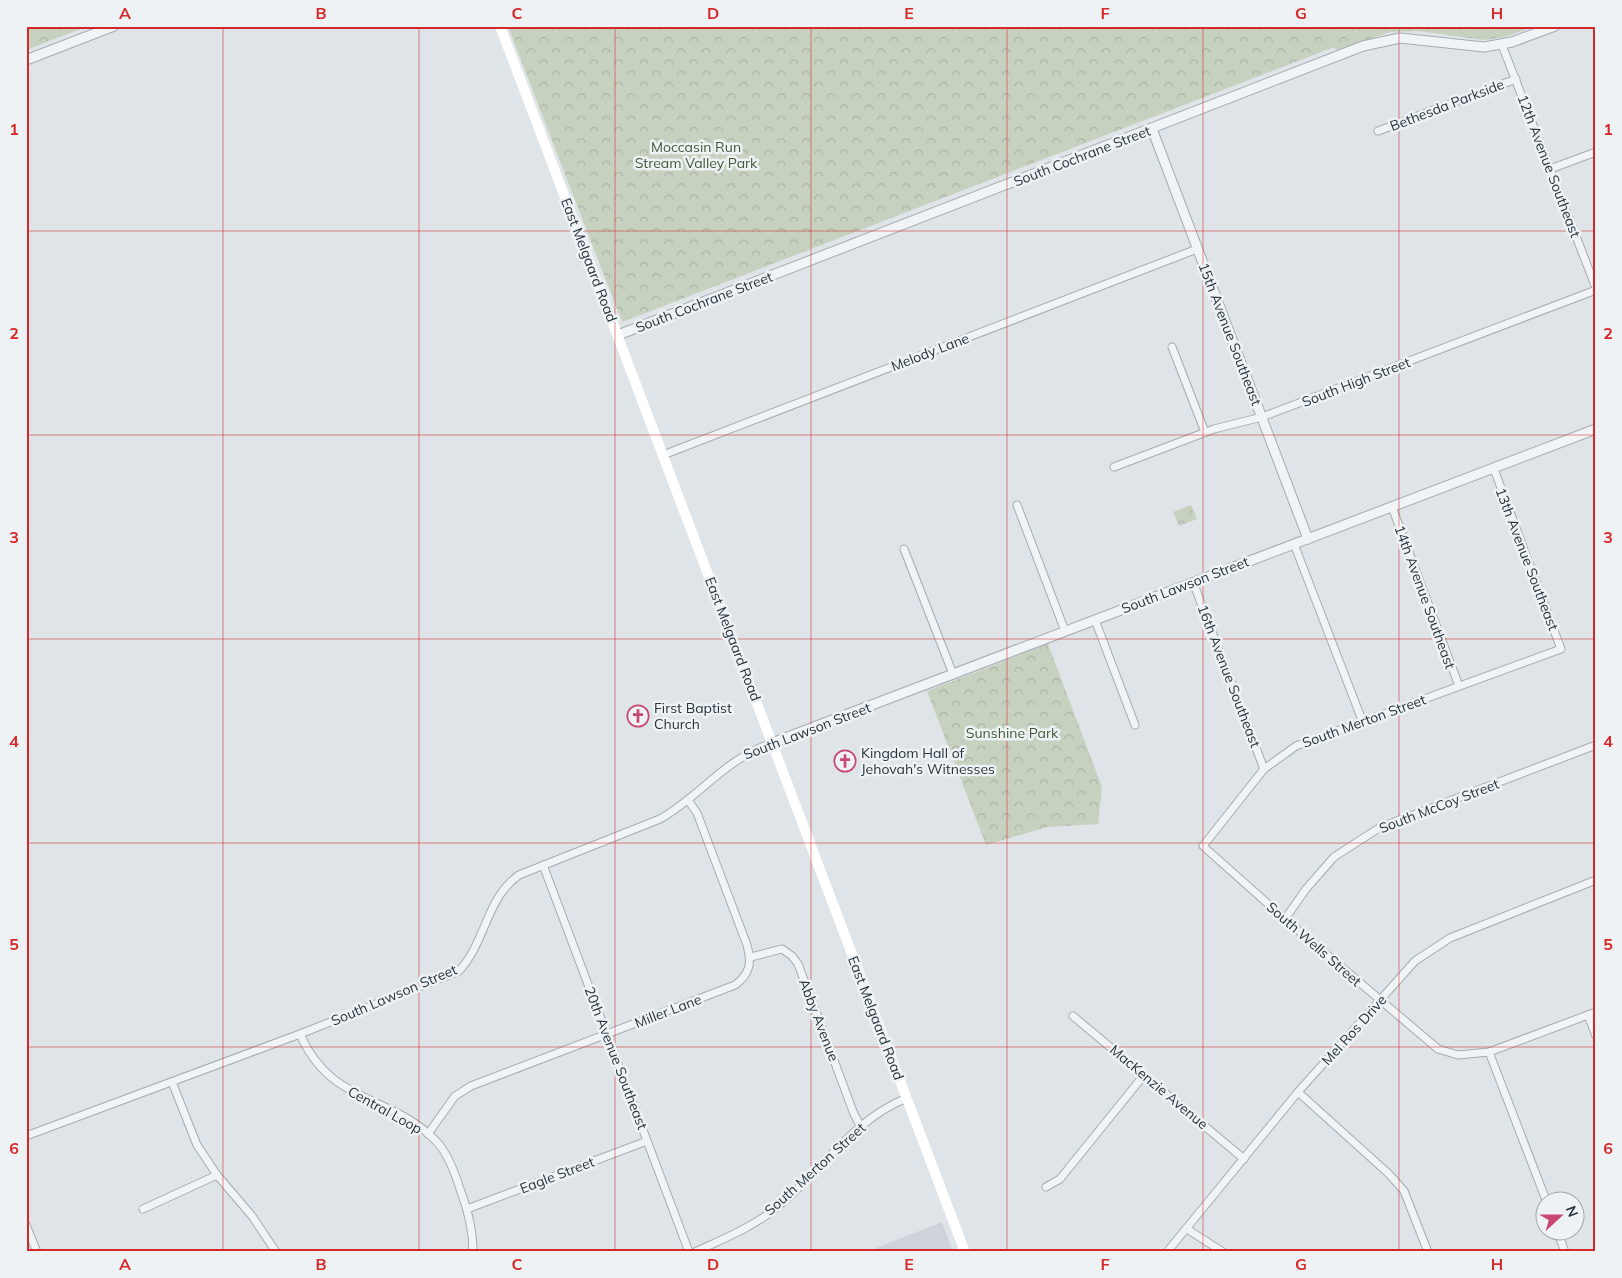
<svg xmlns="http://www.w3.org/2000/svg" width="1622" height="1278" font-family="Mulish,sans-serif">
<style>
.built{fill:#cdd3d9}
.forest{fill:url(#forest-crowns)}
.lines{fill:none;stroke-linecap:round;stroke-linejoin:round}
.minor-casing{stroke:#a4acb1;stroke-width:9}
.tertiary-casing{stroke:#a4acb1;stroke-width:11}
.minor{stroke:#f1f4f6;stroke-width:7}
.tertiary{stroke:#f1f4f6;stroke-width:9}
.secondary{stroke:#fff;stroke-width:10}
.grid{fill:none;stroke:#d62828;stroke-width:1;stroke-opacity:0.55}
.labels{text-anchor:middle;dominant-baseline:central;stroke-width:5;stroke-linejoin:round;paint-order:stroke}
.street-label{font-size:14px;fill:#28343d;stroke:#eef2f5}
.park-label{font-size:14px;fill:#435936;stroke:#eef2f5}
.poi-label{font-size:14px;fill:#28343d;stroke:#eef2f5;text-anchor:start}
.neatline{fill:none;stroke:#d62828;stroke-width:2}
.grid-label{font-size:16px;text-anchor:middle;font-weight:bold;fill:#d62828}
</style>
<defs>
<pattern id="forest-crowns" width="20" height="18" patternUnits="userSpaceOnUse" patternTransform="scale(1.25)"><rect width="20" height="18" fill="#c7d1c0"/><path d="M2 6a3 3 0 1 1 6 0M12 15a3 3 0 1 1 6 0" fill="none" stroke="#abb4a6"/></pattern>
</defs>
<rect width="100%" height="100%" fill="#dee4e7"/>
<polygon class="built" points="942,1222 953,1252 866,1252"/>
<g class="forest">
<polygon points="26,26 88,26 26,50"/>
<polygon points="508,26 1535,26 1505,37 1484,40 1418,31 1391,32 1336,50 1334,47 622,322"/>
<polygon points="1191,505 1197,519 1179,526 1173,512"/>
<polygon points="1048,644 1102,787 1098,824 1047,827 986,845 927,691"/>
</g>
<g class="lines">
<g class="minor-casing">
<g id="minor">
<polyline points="1502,45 1596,288"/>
<polyline points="1378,131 1516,79"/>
<polyline points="1550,169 1596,152"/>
<polyline points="1172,347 1205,432"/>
<polyline points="663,455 1197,249"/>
<polyline points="1114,467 1214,429 1262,417 1596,290"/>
<polyline points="1494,469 1561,649 1296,746 1264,769 1203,846 1285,919 1438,1049 1458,1055 1489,1052 1596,1012"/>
<polyline points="1017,505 1065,631"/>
<polyline points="1392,507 1459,686"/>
<polyline points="1294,544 1362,720"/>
<polyline points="904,549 953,674"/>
<polyline points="1193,582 1264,769"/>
<polyline points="1095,620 1135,725"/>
<polyline points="543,865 689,1252"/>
<polyline points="1285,919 1306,889 1334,857 1379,828 1596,745"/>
<polyline points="751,957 782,949 792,956 798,964 854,1114 861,1127"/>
<polyline points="1588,1015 1596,1036"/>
<polyline points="1073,1016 1244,1159"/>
<path d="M300,1034C331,1106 391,1093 437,1142C448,1154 455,1173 460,1189C468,1210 473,1229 473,1252"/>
<polyline points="1489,1052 1546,1200"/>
<polyline points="172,1082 197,1145 217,1175 252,1216 276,1252"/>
<polyline points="1298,1092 1389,1174 1404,1191 1428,1252"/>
<path d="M428,1134L455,1096L471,1086L735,985C750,974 752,963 747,945L697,813L688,800"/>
<path d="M26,1136L300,1034L459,971C486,942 486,898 519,875L660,819C702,795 723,760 772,743"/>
<polyline points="1046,1187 1060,1179 1144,1075"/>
<polyline points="143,1209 217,1175"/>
<polyline points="467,1209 647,1141"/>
<polyline points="26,1225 37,1252"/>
<polyline points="1187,1229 1223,1252"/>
<polyline points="1557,1230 1565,1252"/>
<path d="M695,1252C723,1239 753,1227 776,1208C820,1173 853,1119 907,1098"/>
<polyline points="1167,1252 1298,1092 1415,961 1450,938 1596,880"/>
</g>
</g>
<g class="tertiary-casing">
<g id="tertiary">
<polyline points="26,60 114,26"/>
<polyline points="1152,129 1308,539"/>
<polyline points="618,335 1363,46 1400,38 1484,47 1512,42 1555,26"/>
<polyline points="772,743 1596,429"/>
</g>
</g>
<use href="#minor" class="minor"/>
<use href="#tertiary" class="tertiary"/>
<polyline class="secondary" points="500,26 965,1252"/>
</g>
<path class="grid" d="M223,26V1252M419,26V1252M615,26V1252M811,26V1252M1007,26V1252M1203,26V1252M1399,26V1252M26,231H1596M26,435H1596M26,639H1596M26,843H1596M26,1047H1596"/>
<defs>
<g id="church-ring" transform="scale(1.125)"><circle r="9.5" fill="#eef2f5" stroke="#c84873" stroke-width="1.5"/><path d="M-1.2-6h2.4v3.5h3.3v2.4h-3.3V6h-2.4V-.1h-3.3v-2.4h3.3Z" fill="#c84873"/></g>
</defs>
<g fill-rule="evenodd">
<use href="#church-ring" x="638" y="716"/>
<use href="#church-ring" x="845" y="761"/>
</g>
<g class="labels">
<g class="street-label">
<text transform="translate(1447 105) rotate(-21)">Bethesda Parkside</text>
<text transform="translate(1082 156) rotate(-21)">South Cochrane Street</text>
<text transform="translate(1549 166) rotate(69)">12th Avenue Southeast</text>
<text transform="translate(589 260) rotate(69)">East Melgaard Road</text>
<text transform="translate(704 302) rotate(-21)">South Cochrane Street</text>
<text transform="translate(1230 334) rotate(69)">15th Avenue Southeast</text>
<text transform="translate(930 352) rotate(-21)">Melody Lane</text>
<text transform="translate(1356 382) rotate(-21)">South High Street</text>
<text transform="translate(1527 559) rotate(69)">13th Avenue Southeast</text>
<text transform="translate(1185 585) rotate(-21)">South Lawson Street</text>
<text transform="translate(1425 597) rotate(70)">14th Avenue Southeast</text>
<text transform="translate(733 639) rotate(69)">East Melgaard Road</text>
<text transform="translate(1229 676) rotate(69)">16th Avenue Southeast</text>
<text transform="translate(1364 721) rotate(-20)">South Merton Street</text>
<text transform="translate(807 731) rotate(-21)">South Lawson Street</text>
<text transform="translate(1439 806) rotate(-21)">South McCoy Street</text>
<text transform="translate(1314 944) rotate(41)">South Wells Street</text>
<text transform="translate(394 995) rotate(-23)">South Lawson Street</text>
<text transform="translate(668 1011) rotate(-21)">Miller Lane</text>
<text transform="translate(876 1018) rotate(69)">East Melgaard Road</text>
<text transform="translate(819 1020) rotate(69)">Abby Avenue</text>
<text transform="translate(1354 1030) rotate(-48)">Mel Ros Drive</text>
<text transform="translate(616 1058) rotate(69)">20th Avenue Southeast</text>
<text transform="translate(1159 1087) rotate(40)">MacKenzie Avenue</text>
<text transform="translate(385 1110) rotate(29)">Central Loop</text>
<text transform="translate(815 1169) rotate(-42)">South Merton Street</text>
<text transform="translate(557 1175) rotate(-21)">Eagle Street</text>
</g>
<g class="park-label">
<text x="696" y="147">Moccasin Run<tspan x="696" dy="16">Stream Valley Park</tspan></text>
<text x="1012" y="733">Sunshine Park</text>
</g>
<g class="poi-label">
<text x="654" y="708">First Baptist<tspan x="654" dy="16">Church</tspan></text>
<text x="861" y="753">Kingdom Hall of<tspan x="861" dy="16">Jehovah's Witnesses</tspan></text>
</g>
</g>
<rect width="1622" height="1278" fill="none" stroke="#eef2f5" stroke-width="55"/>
<g transform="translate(1560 1216) rotate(69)"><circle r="24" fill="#eef2f5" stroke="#9fa6ab"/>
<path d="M0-4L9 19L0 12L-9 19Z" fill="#c84873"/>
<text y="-8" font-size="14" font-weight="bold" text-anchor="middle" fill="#28343d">N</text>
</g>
<rect x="28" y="28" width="1566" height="1222" class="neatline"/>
<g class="grid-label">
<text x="125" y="19">A</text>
<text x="321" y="19">B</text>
<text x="517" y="19">C</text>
<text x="713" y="19">D</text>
<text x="909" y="19">E</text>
<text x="1105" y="19">F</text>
<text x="1301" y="19">G</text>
<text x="1497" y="19">H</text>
<text x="14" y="135">1</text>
<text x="1608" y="135">1</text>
<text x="14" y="339">2</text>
<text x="1608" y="339">2</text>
<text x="14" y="543">3</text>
<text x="1608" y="543">3</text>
<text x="14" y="747">4</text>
<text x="1608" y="747">4</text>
<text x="14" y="950">5</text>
<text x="1608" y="950">5</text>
<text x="14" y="1154">6</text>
<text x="1608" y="1154">6</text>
<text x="125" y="1270">A</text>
<text x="321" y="1270">B</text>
<text x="517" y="1270">C</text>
<text x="713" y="1270">D</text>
<text x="909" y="1270">E</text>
<text x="1105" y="1270">F</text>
<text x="1301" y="1270">G</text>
<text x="1497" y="1270">H</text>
</g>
</svg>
